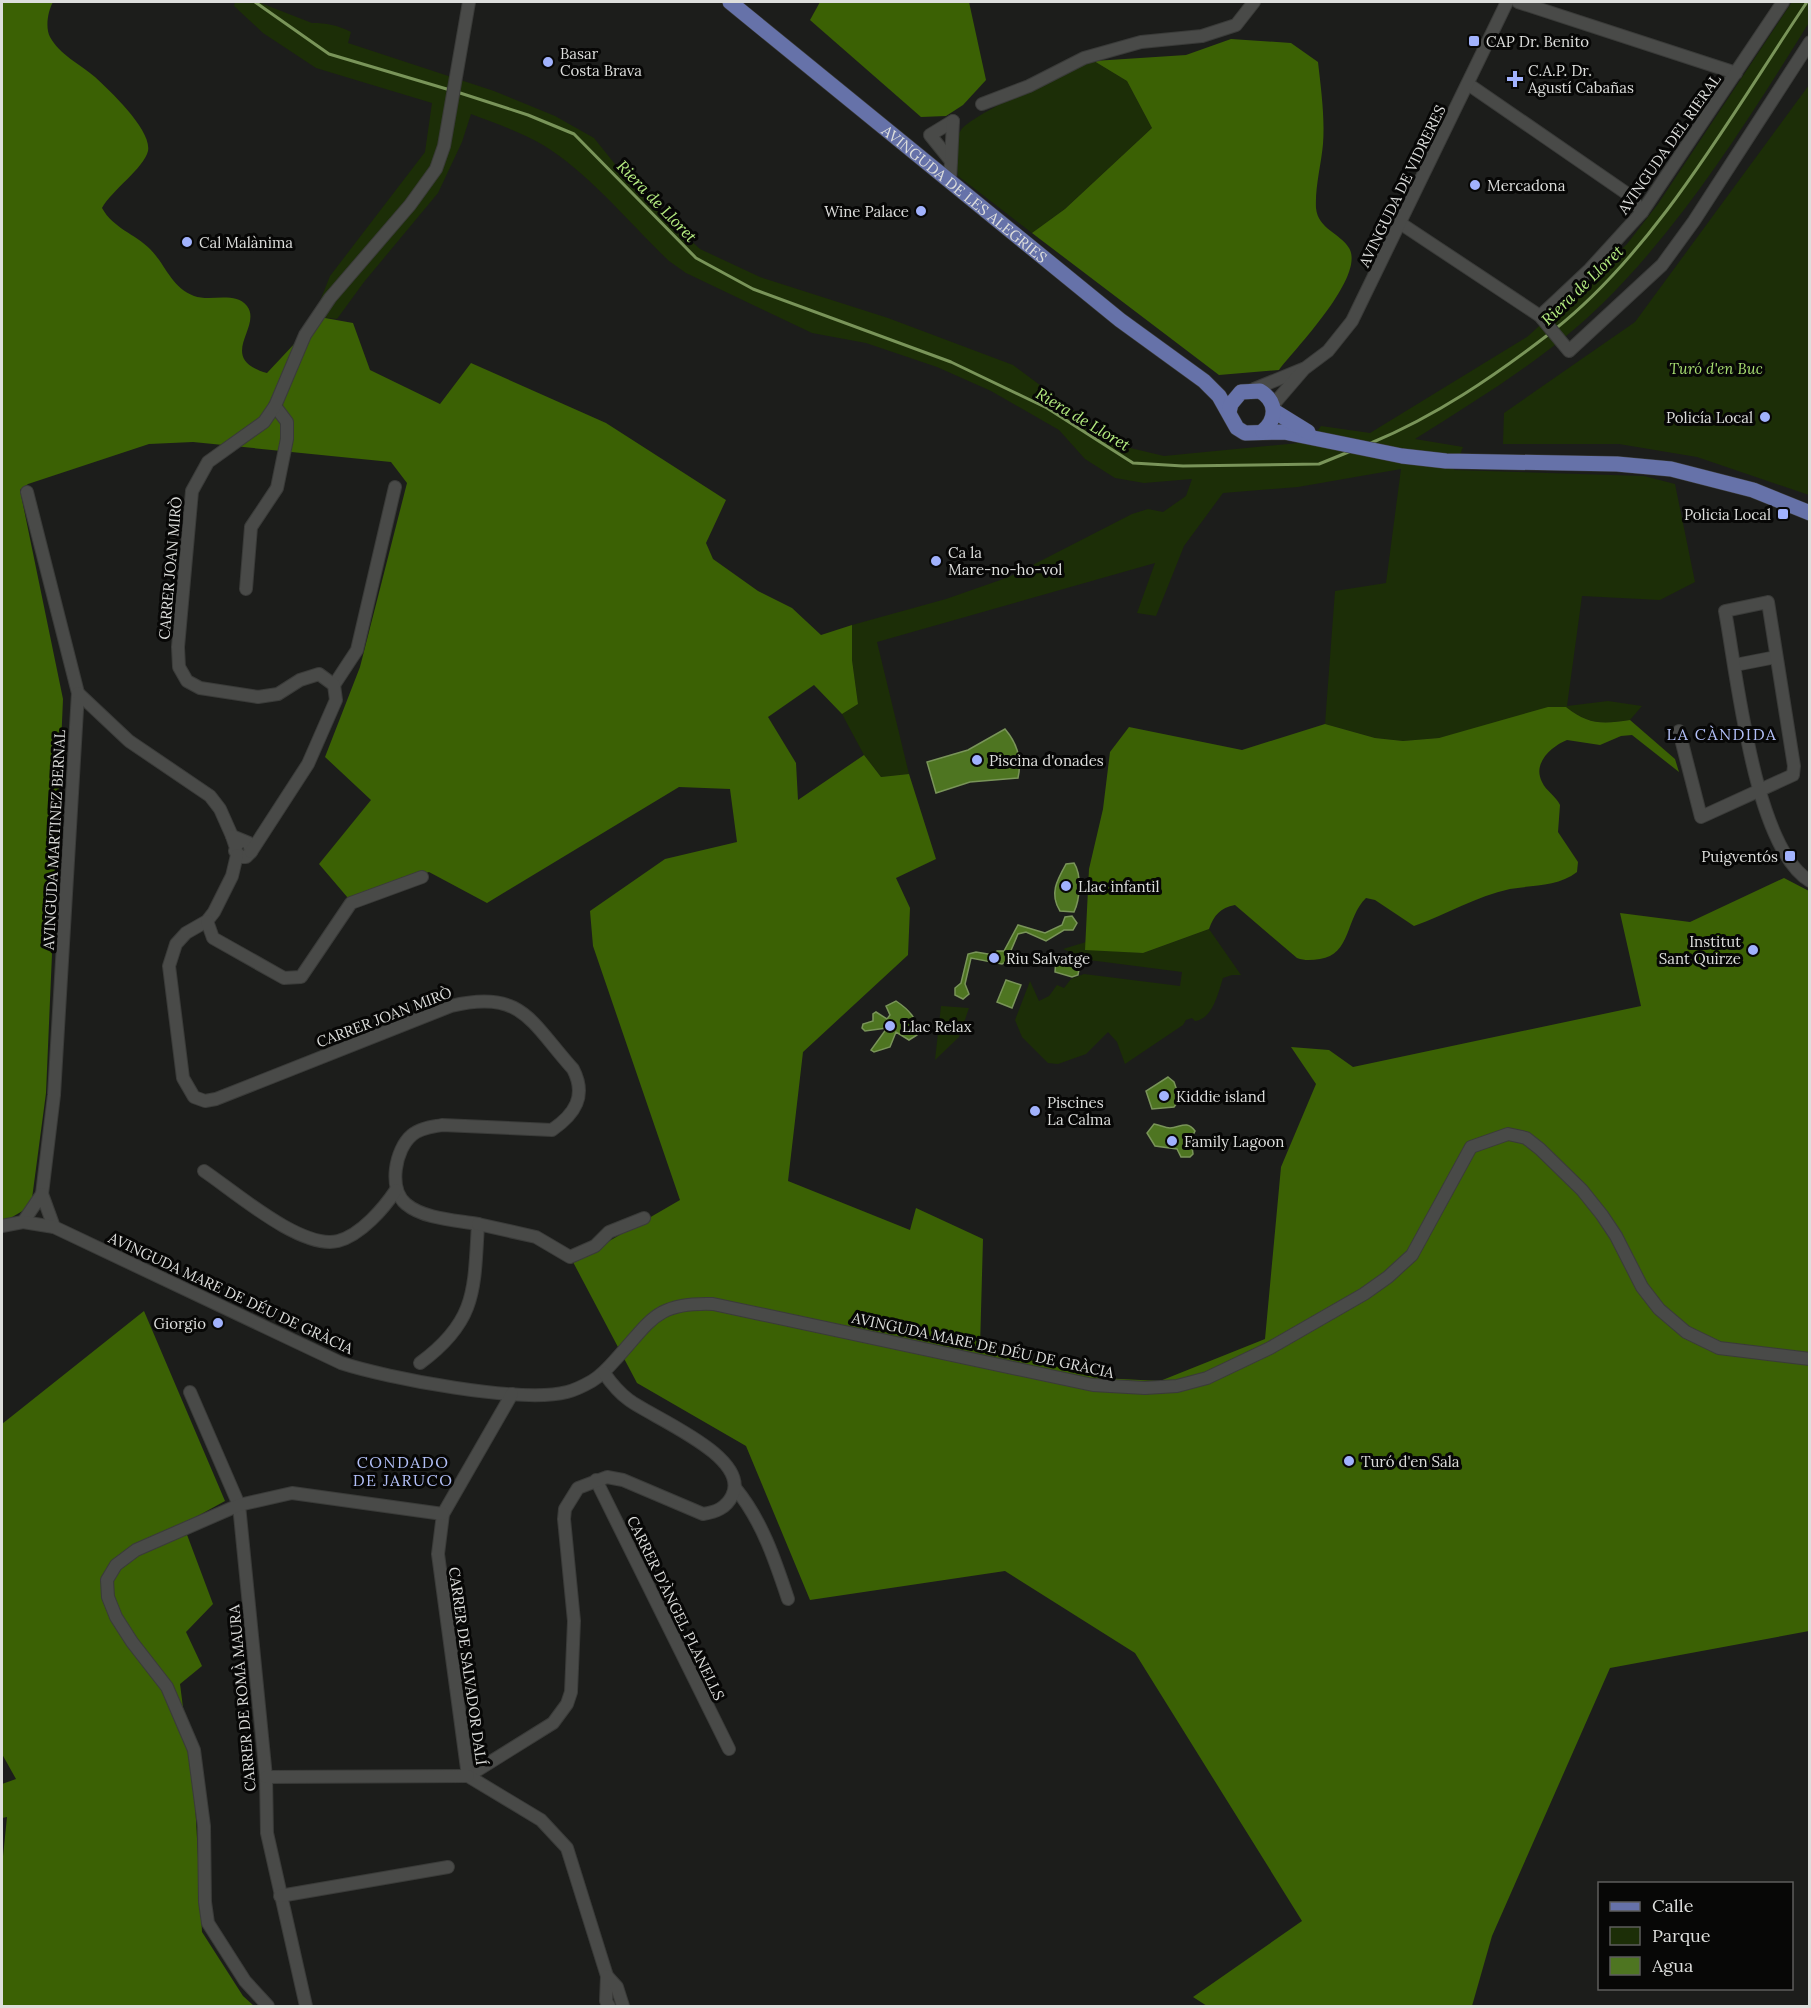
<svg xmlns="http://www.w3.org/2000/svg" width="1811" height="2008" font-family="Lora,serif">
<style>
.green{fill:#1c2e07}
.forest{fill:#3b6104}
.water{fill:#4e7521;stroke:#799459;stroke-width:1.5}
.lines{fill:none;stroke-linecap:round;stroke-linejoin:round}
.stream{stroke:#799459;stroke-width:3}
.minor-casing{stroke:#3a3b39;stroke-width:14}
.major-casing{stroke:#3a3b39;stroke-width:16}
.minor{stroke:#494a48;stroke-width:12}
.major{stroke:#6672a9;stroke-width:15}
.poi-dot{fill:#a1b2fd;stroke:#070706;stroke-width:2}
.labels{text-anchor:middle;dominant-baseline:central;stroke-width:6;stroke-linejoin:round;paint-order:stroke}
.poi-label{font-size:15px;fill:#dddedc;stroke:#070706;text-anchor:start}
.street-label{font-size:15px;fill:#dddedc;stroke:#070706}
.park-label{font-size:15px;font-style:italic;fill:#a8df72;stroke:#070706}
.water-label{font-size:16px;font-style:italic;fill:#b5ed80;stroke:#070706}
.neighbourhood-label{font-size:16px;letter-spacing:1.5px;fill:#b2bff7;stroke:#070706}
</style>
<rect width="100%" height="100%" fill="#1c1d1b"/>
<g class="green">
<path d="M235,2H258L312,23C327,23 337,25 351,32L348,43L494,91L555,116L594,138L639,194L700,249L760,277L888,318L1013,365L1122,446L1164,456L1309,442L1321,426L1370,433L1527,337L1579,290L1627,244L1658,204L1792,2H1809L1810,21C1749,119 1685,222 1603,303C1548,357 1480,398 1415,439L1463,447L1454,470L1644,476L1675,484L1695,582L1660,600L1582,596L1567,706L1608,701L1642,706L1630,720C1603,724 1588,725 1566,707L1439,738L1403,741L1375,738L1325,724L1335,591L1386,583L1401,469L1298,487L1223,493L1184,546L1156,616L1137,613L1155,563L877,642L909,774L881,777L864,755L842,714L858,704L852,660V625L946,599L1009,577L1132,514L1148,509L1163,512L1186,496L1192,479L1144,483L1115,478L1085,459L1059,430L991,391L937,367L866,343L812,333L686,273L669,261C630,224 589,173 543,145C520,132 495,123 471,114L462,142L438,193L364,282L337,319L314,316L330,276L425,152L432,103L316,68L263,33L234,6Z"/>
<path d="M1094,61L1127,81L1152,128L1065,209L1032,233L958,176C957,161 952,143 961,130C969,116 1074,66 1094,61Z"/>
<polygon points="1809,85 1809,495 1697,457 1619,444 1503,444 1504,413 1635,322"/>
<path d="M1209,929L1241,975H1232L1223,978C1218,993 1213,1019 1195,1021L1192,1018L1186,1020L1183,1025L1125,1064L1117,1042L1108,1032L1086,1054L1058,1064L1048,1063L1022,1037L1015,1020L1030,981L1039,1001L1049,996L1057,985L1064,988L1071,979L1084,974L1180,986L1182,972L1089,960L1063,949L1086,942L1085,949L1143,953Z"/>
<polygon points="941,1006 969,1008 959,1037 935,1060"/>
</g>
<g class="forest">
<path d="M2,2H53C48,11 45,27 50,37C59,54 81,65 95,77C110,91 152,130 148,151C144,168 112,190 102,208C113,228 135,234 150,249C166,265 171,287 194,296C210,302 235,291 247,306C263,327 215,358 267,373L296,342L314,316L353,323L370,370L440,404L471,363L606,423L726,500L706,543L713,559L758,591L792,608L821,635L852,625V660L858,704L842,714L814,685L768,717L796,763L798,800L864,755L881,777L909,774L936,859L896,878L910,908L908,955L803,1052L788,1181L910,1230L916,1208L983,1239L980,1348L1102,1378L1160,1381L1265,1339L1281,1167L1316,1084L1291,1047L1329,1050L1353,1067L1641,1006L1620,913L1690,922L1784,878L1809,891V1631L1610,1668L1492,1936L1472,2006H1207L1193,1997L1302,1921L1135,1653L1005,1571L810,1600L746,1446L637,1383L573,1262L680,1200L593,946L590,911L665,859L737,842L730,789L679,787L487,903L429,872L348,898L319,864L371,800L325,757L360,667L407,483L391,462L193,442L149,444L28,484L20,490L63,699L46,1093L31,1206L2,1223Z"/>
<polygon points="820,2 969,2 986,80 963,105 946,116 921,117 810,20"/>
<path d="M1231,39L1291,43L1318,62C1321,89 1325,117 1323,144C1321,166 1315,186 1316,208C1318,229 1340,233 1349,248C1366,276 1296,348 1279,370L1219,375L1032,233L1065,209L1152,128L1127,81L1094,61L1186,55Z"/>
<path d="M1548,707H1566C1588,725 1603,724 1630,720L1675,759L1679,772L1632,735L1621,736L1600,745L1567,740C1552,746 1532,763 1542,782C1546,791 1556,796 1560,805L1558,832L1578,862L1577,872C1558,887 1532,885 1510,889C1476,896 1446,915 1414,926L1375,900L1366,898C1346,917 1351,955 1320,959C1312,960 1305,961 1297,958L1235,905C1220,908 1214,915 1209,929L1143,953L1085,950L1089,869L1103,809L1110,752L1129,727L1242,750L1325,724L1375,738L1403,741L1439,738Z"/>
<polygon points="144,1311 225,1501 183,1524 213,1604 186,1632 202,1666 180,1684 195,1801 202,1932 243,1996 254,2006 2,2006 2,1866 7,1817 2,1818 2,1784 16,1779 2,1754 2,1424"/>
</g>
<g class="water">
<path d="M1005,729C1017,743 1022,760 1018,778L970,782L936,793L927,762L968,750Z"/>
<path d="M1074,863C1082,875 1080,899 1074,912L1060,911C1049,894 1057,880 1066,864Z"/>
<polygon points="1072,916 1077,923 1073,930 1064,930 1046,941 1026,932 1018,934 1006,962 1002,964 971,958 965,984 969,994 963,999 955,995 955,988 961,983 968,954 976,952 994,955 997,951 1004,951 1018,925 1045,933 1062,925 1065,917"/>
<polygon points="1069,953 1081,958 1078,975 1072,977 1055,972 1056,958"/>
<polygon points="1006,980 1021,985 1012,1008 997,1002"/>
<path d="M896,1001C908,1009 919,1019 917,1035L909,1040L896,1032L890,1047L874,1052L871,1050L887,1028L865,1031L862,1028L863,1024L873,1021V1014L876,1012L887,1019L890,1015L886,1006Z"/>
<polygon points="1168,1077 1174,1082 1180,1099 1174,1107 1152,1109 1146,1091"/>
<path d="M1154,1124C1160,1125 1165,1128 1170,1128C1181,1127 1187,1120 1195,1131L1191,1139L1193,1154L1190,1157H1181L1177,1149L1155,1146L1147,1133Z"/>
</g>
<g class="lines">
<g class="stream">
<polyline points="255,2 329,54 450,90"/>
<polyline points="457,92 528,115 574,134 696,258 753,289 951,362 1047,408 1133,463 1183,466 1319,464 1351,451"/>
<path d="M1554,330C1658,248 1734,110 1807,2"/>
<path d="M1371,443C1436,416 1493,377 1549,334"/>
</g>
<g class="minor-casing">
<g id="minor">
<polyline points="1518,2 1736,73"/>
<polyline points="1468,84 1629,195 1642,212"/>
<polyline points="982,104 1029,86 1084,58 1141,42 1202,36 1236,25 1254,2"/>
<polyline points="951,161 930,135 953,121"/>
<polyline points="950,181 953,121"/>
<polyline points="1400,223 1540,316 1569,351 1662,265 1694,221 1810,42"/>
<polyline points="1540,316 1590,269 1642,212 1783,2"/>
<polyline points="1254,389 1303,369"/>
<polyline points="1273,405 1304,369 1328,351 1352,321 1507,2"/>
<polyline points="27,492 78,693 54,1095 42,1194"/>
<polyline points="246,589 251,527 277,488 287,439 287,422 275,406"/>
<polyline points="1735,665 1776,657"/>
<polyline points="334,685 357,650 395,487"/>
<polyline points="78,693 129,741 210,796 220,809 232,836"/>
<path d="M1679,731L1701,817L1793,775L1794,766L1768,602L1725,611C1737,674 1754,848 1810,881"/>
<polyline points="235,845 232,836 249,843 251,852 246,857 241,857 235,851 237,843 243,841"/>
<polyline points="251,852 308,764 336,700 334,685 319,674 300,680 278,694 258,697 200,688 187,681 179,667 178,647 192,491 208,462 264,422 275,406 305,335 330,298 410,205 436,169 444,146 469,2"/>
<path d="M237,855L232,876L214,912L207,921L186,933L176,944L169,966L183,1078L194,1097L205,1101L216,1099L451,1006C522,989 530,1021 573,1069C587,1096 575,1114 552,1130L442,1125C432,1127 420,1128 412,1135C395,1149 388,1189 406,1204C424,1219 455,1220 478,1224C474,1290 477,1321 420,1363"/>
<polyline points="207,921 213,938 284,978 301,977 351,903 422,877"/>
<path d="M204,1171C234,1191 301,1250 338,1241C361,1235 384,1208 396,1190"/>
<polyline points="23,1222 42,1194 54,1227"/>
<polyline points="478,1224 536,1237 570,1257 595,1246 609,1232 644,1218"/>
<path d="M2,1226L23,1222L54,1227L341,1363C387,1378 522,1404 567,1392C575,1390 585,1385 592,1381C602,1375 609,1367 616,1359C651,1321 655,1302 713,1304L1093,1385L1145,1388L1177,1386L1207,1378L1270,1348L1364,1294L1388,1277L1412,1255L1471,1147L1508,1134L1526,1138L1540,1149L1582,1190L1602,1215L1616,1236L1642,1287L1659,1309L1686,1332L1719,1348L1810,1359"/>
<polyline points="190,1392 239,1505 266,1777 267,1833 306,2006"/>
<polyline points="596,1480 729,1749"/>
<path d="M736,1489C762,1521 775,1560 788,1599"/>
<path d="M468,1776L553,1723L567,1704L571,1692L574,1621L564,1519L565,1509L578,1488L607,1477L623,1480L703,1514C716,1512 726,1508 732,1496C752,1457 653,1418 629,1400C618,1392 611,1383 604,1373"/>
<polyline points="468,1776 438,1554 443,1514 512,1394"/>
<polyline points="468,1776 541,1820 567,1848 607,1976 606,2001 609,2006"/>
<polyline points="266,1777 468,1776"/>
<polyline points="280,1896 448,1867"/>
<polyline points="607,1976 617,1987 623,2006"/>
<polyline points="268,2006 245,1981 208,1923 205,1902 204,1826 194,1750 167,1687 132,1642 116,1617 108,1597 107,1580 116,1565 136,1550 239,1505 292,1493 443,1514"/>
</g>
</g>
<g class="major-casing">
<g id="major">
<path id="s1" d="M730,2L1120,320L1204,381L1219,396L1237,428L1245,433L1284,432L1402,456L1446,461L1617,464L1671,469L1753,490L1810,513"/>
<polyline points="1274,411 1308,432"/>
<path d="M1229,412L1231,404L1241,392L1260,391C1277,401 1277,419 1263,431"/>
</g>
</g>
<use href="#minor" class="minor"/>
<use href="#major" class="major"/>
</g>
<g class="poi-dot">
<rect x="1468" y="35" width="12" height="12" rx="3"/>
<circle cx="548" cy="62" r="6"/>
<path d="M1512 70h6v6h6v6h-6v6h-6v-6h-6v-6h6z"/>
<circle cx="1475" cy="185" r="6"/>
<circle cx="921" cy="211" r="6"/>
<circle cx="187" cy="242" r="6"/>
<circle cx="1765" cy="417" r="6"/>
<rect x="1777" y="508" width="12" height="12" rx="3"/>
<circle cx="936" cy="561" r="6"/>
<circle cx="977" cy="760" r="6"/>
<rect x="1784" y="850" width="12" height="12" rx="3"/>
<circle cx="1066" cy="886" r="6"/>
<circle cx="1753" cy="950" r="6"/>
<circle cx="994" cy="958" r="6"/>
<circle cx="890" cy="1026" r="6"/>
<circle cx="1164" cy="1096" r="6"/>
<circle cx="1035" cy="1111" r="6"/>
<circle cx="1172" cy="1141" r="6"/>
<circle cx="218" cy="1323" r="6"/>
<circle cx="1349" cy="1461" r="6"/>
</g>
<g class="labels">
<g class="poi-label">
<text x="1486" y="41">CAP Dr. Benito</text>
<text x="560" y="53">Basar<tspan x="560" dy="17">Costa Brava</tspan></text>
<text x="1528" y="70">C.A.P. Dr.<tspan x="1528" dy="17">Agustí Cabañas</tspan></text>
<text x="1487" y="185">Mercadona</text>
<text x="909" y="211" text-anchor="end">Wine Palace</text>
<text x="199" y="242">Cal Malànima</text>
<text x="1753" y="417" text-anchor="end">Policía Local</text>
<text x="1771" y="514" text-anchor="end">Policia Local</text>
<text x="948" y="552">Ca la<tspan x="948" dy="17">Mare-no-ho-vol</tspan></text>
<text x="989" y="760">Piscina d'onades</text>
<text x="1778" y="856" text-anchor="end">Puigventós</text>
<text x="1078" y="886">Llac infantil</text>
<text x="1741" y="941" text-anchor="end">Institut<tspan x="1741" dy="17">Sant Quirze</tspan></text>
<text x="1006" y="958">Riu Salvatge</text>
<text x="902" y="1026">Llac Relax</text>
<text x="1176" y="1096">Kiddie island</text>
<text x="1047" y="1102">Piscines<tspan x="1047" dy="17">La Calma</tspan></text>
<text x="1184" y="1141">Family Lagoon</text>
<text x="206" y="1323" text-anchor="end">Giorgio</text>
<text x="1361" y="1461">Turó d'en Sala</text>
</g>
<g class="street-label">
<text transform="translate(1669 144) rotate(-55)">AVINGUDA DEL RIERAL</text>
<text transform="translate(1402 186) rotate(-64)">AVINGUDA DE VIDRERES</text>
<text stroke="none"><textPath href="#s1" startOffset="303">AVINGUDA DE LES ALEGRIES</textPath></text>
<text transform="translate(170 568) rotate(-85)">CARRER JOAN MIRÒ</text>
<text transform="translate(54 840) rotate(-87)">AVINGUDA MARTINEZ BERNAL</text>
<text transform="translate(384 1017) rotate(-21)">CARRER JOAN MIRÒ</text>
<text transform="translate(231 1293) rotate(25)">AVINGUDA MARE DE DÉU DE GRÀCIA</text>
<text transform="translate(983 1345) rotate(12)">AVINGUDA MARE DE DÉU DE GRÀCIA</text>
<text transform="translate(676 1608) rotate(64)">CARRER D'ÀNGEL PLANELLS</text>
<text transform="translate(468 1666) rotate(82)">CARRER DE SALVADOR DALÍ</text>
<text transform="translate(242 1698) rotate(-95)">CARRER DE ROMÀ MAURA</text>
</g>
<g class="park-label">
<text x="1716" y="368">Turó d'en Buc</text>
</g>
<g class="water-label">
<text transform="translate(657 201) rotate(46)">Riera de Lloret</text>
<text transform="translate(1582 285) rotate(-44)">Riera de Lloret</text>
<text transform="translate(1083 419) rotate(31)">Riera de Lloret</text>
</g>
<g class="neighbourhood-label">
<text x="1722" y="734">LA CÀNDIDA</text>
<text x="403" y="1462">CONDADO<tspan x="403" dy="18">DE JARUCO</tspan></text>
</g>
</g>
<rect width="1811" height="2008" fill="none" stroke="#dddedc" stroke-width="6"/>
<rect x="1598" y="1882" width="195" height="108" fill="#070706" stroke="#5d5d5c" stroke-width="1.5"/>
<rect x="1610" y="1902" width="30" height="9" fill="#6672a9" stroke="#5d5d5c" stroke-width="1.5"/>
<text x="1652" y="1912" font-size="18" fill="#dddedc">Calle</text>
<rect x="1610" y="1927" width="30" height="18" fill="#1c2e07" stroke="#5d5d5c" stroke-width="1.5"/>
<text x="1652" y="1942" font-size="18" fill="#dddedc">Parque</text>
<rect x="1610" y="1957" width="30" height="18" fill="#4e7521" stroke="#5d5d5c" stroke-width="1.5"/>
<text x="1652" y="1972" font-size="18" fill="#dddedc">Agua</text>
</svg>
